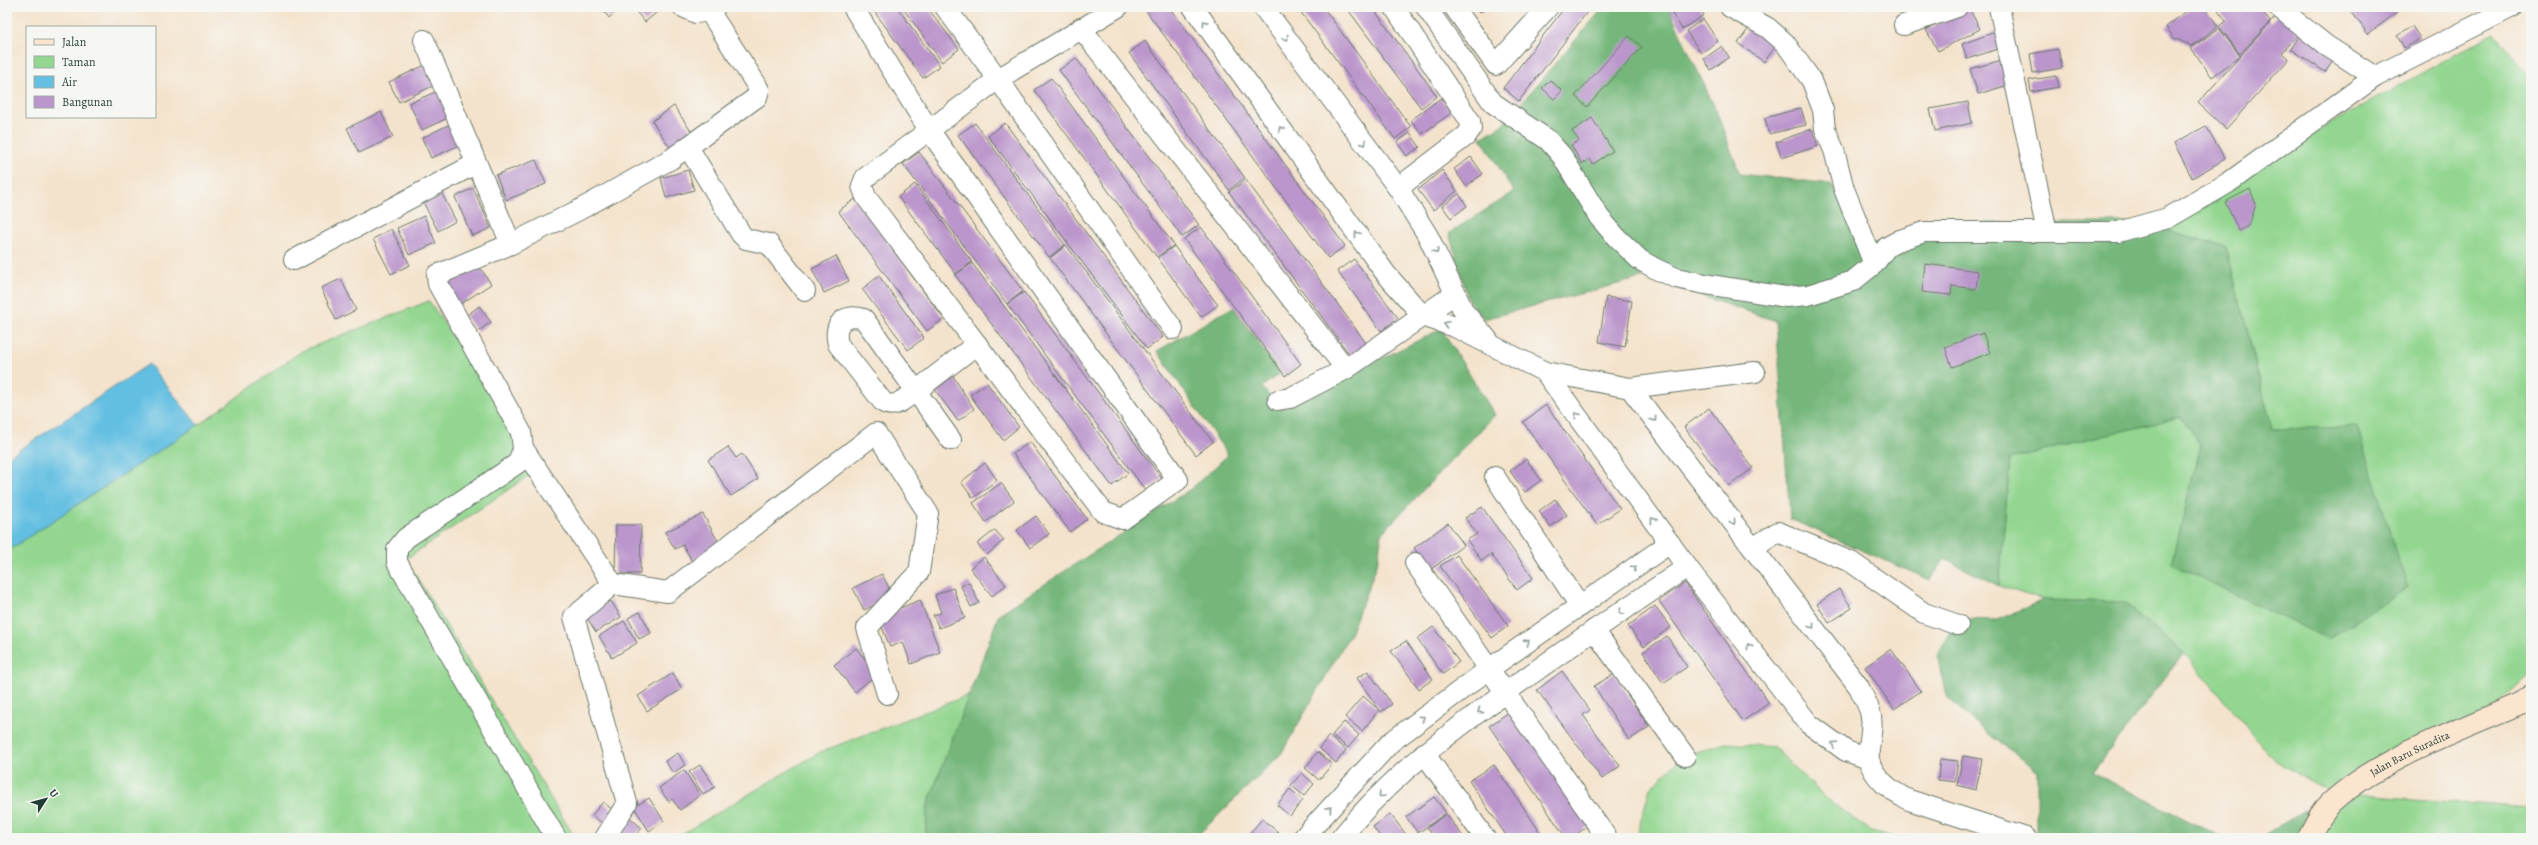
<svg xmlns="http://www.w3.org/2000/svg" width="2538" height="845" font-family="Alegreya,serif">
<style>
.green{fill:#92d68f;stroke:#588a62}
.forest{fill:#75b77a;stroke:#4a7a57}
.water{fill:#64bfe2;stroke:#427e8b}
.building{fill:#bb96cc}
.lines{fill:none;stroke-linecap:round;stroke-linejoin:round}
.street-casing{stroke:#6a7769;stroke-width:22}
.secondary-casing{stroke:#6a7769;stroke-width:24}
.street{stroke:#fff;stroke-width:20}
.secondary{stroke:#fce5cf;stroke-width:22}
.oneway{stroke:#8f9e9a}
.labels{text-anchor:middle;dominant-baseline:central;stroke-width:3.5;stroke-linejoin:round;paint-order:stroke}
.street-label{font-size:11px;fill:#1f3d34;stroke:#f6f6f2}
</style>
<rect width="100%" height="100%" fill="#f6f6f2"/>
<filter id="ink" filterUnits="userSpaceOnUse"><feTurbulence type="fractalNoise" baseFrequency=".025" numOctaves="2"/><feDisplacementMap in="SourceGraphic" scale="8" xChannelSelector="R" yChannelSelector="G"/><feConvolveMatrix kernelMatrix="1 2 1 2 8 2 1 2 1" color-interpolation-filters="sRGB"/></filter>
<filter id="wash" filterUnits="userSpaceOnUse"><feTurbulence type="fractalNoise" baseFrequency=".012" numOctaves="4" result="noise"/><feDisplacementMap in="SourceGraphic" scale="16" xChannelSelector="R" yChannelSelector="G"/><feGaussianBlur stdDeviation="0.9" result="paint"/><feColorMatrix in="noise" values="0 0 0 0 0 0 0 0 0 0 0 0 0 0 0 0 0 1.4 0 .05"/><feComposite in="paint" operator="in"/></filter>
<g filter="url(#wash)">
<rect width="100%" height="100%" fill="#f4e3cc"/>
<g class="green">
<polygon points="2494,33 2531,77 2531,673 2479,721 2334,793 2531,808 2531,838 2305,838 2332,793 2275,761 2184,653 2124,602 2043,600 1999,586 2010,459 2180,417 2200,444 2172,565 2272,429 2226,247 2143,223 2211,190"/>
<polygon points="429,301 540,468 406,559 575,838 7,838 7,551 198,425 302,351"/>
<polygon points="969,695 928,804 925,838 675,838 820,752"/>
<polygon points="1725,743 1774,747 1829,801 1871,831 1899,838 1636,838 1650,788 1682,757"/>
</g>
<g class="forest">
<polygon points="1604,7 1668,7 1715,108 1740,174 1831,184 1863,247 1940,223 2143,223 2226,247 2272,429 2357,427 2408,588 2328,639 2172,564 2200,445 2180,417 2010,459 1999,586 1945,559 1930,580 1790,519 1776,321 1645,277 1484,319 1469,301 1449,233 1514,192 1481,138 1502,125"/>
<polygon points="1233,307 1280,373 1262,387 1281,409 1441,329 1495,415 1382,533 1377,565 1350,634 1281,754 1195,838 925,838 928,804 999,614 1192,488 1228,455 1157,351"/>
<polygon points="2043,600 2124,602 2184,653 2092,773 2224,838 2037,838 2037,771 1982,729 1946,696 1937,655 1959,619 1997,620"/>
<polygon points="2333,793 2305,838 2261,838"/>
</g>
<polygon class="water" points="149,364 198,425 7,551 7,458"/>
<g id="blocks">
<g class="building">
<polygon points="601,7 619,7 620,8 609,18"/>
<polygon points="632,7 663,7 645,22"/>
<polygon points="871,7 897,7 940,66 923,78"/>
<polygon points="902,7 927,7 959,49 942,62"/>
<polygon points="1146,7 1169,7 1345,246 1328,258 1144,8"/>
<polygon points="1297,7 1323,7 1411,127 1395,139"/>
<polygon points="1346,7 1372,7 1437,96 1421,108"/>
<polygon points="1477,7 1488,7 1480,12"/>
<polygon points="1565,7 1591,7 1519,101 1503,88"/>
<polygon points="1672,7 1699,7 1704,15 1682,29 1669,9"/>
<polygon points="2168,7 2177,7 2170,11"/>
<polygon points="2192,7 2204,7 2218,26 2192,46 2174,38 2166,27"/>
<polygon points="2216,7 2244,7 2240,11 2245,7 2259,7 2270,22 2240,54 2219,26 2226,21"/>
<polygon points="2348,7 2398,7 2400,10 2368,34"/>
<polygon points="1969,8 1980,29 1938,51 1926,30"/>
<polygon points="2278,14 2299,34 2282,53 2289,59 2226,129 2198,103"/>
<polygon points="1703,19 1718,41 1701,53 1686,31"/>
<polygon points="1752,24 1778,43 1764,62 1738,43"/>
<polygon points="2412,26 2420,38 2404,48 2397,36"/>
<polygon points="2219,28 2240,56 2212,77 2191,48"/>
<polygon points="1995,32 2001,48 1967,59 1962,44"/>
<polygon points="2302,32 2337,56 2325,72 2291,49"/>
<polygon points="1629,36 1642,47 1587,107 1575,96"/>
<polygon points="1145,41 1245,178 1229,190 1129,53"/>
<polygon points="1722,46 1729,57 1711,70 1704,59"/>
<polygon points="2058,49 2062,68 2033,73 2030,54"/>
<polygon points="1076,58 1199,225 1182,237 1059,70"/>
<polygon points="2005,59 2012,84 1978,94 1970,69"/>
<polygon points="425,65 435,85 399,102 389,82"/>
<polygon points="2057,76 2059,87 2031,92 2029,80"/>
<polygon points="1051,78 1174,245 1157,257 1034,90"/>
<polygon points="1550,80 1562,91 1554,99 1542,88"/>
<polygon points="438,91 450,117 422,130 409,103"/>
<polygon points="1441,98 1451,113 1422,134 1411,120"/>
<polygon points="1968,102 1972,123 1935,131 1930,109"/>
<polygon points="674,106 693,134 671,149 652,121"/>
<polygon points="1801,108 1806,125 1769,134 1765,118"/>
<polygon points="381,112 393,137 359,153 347,128"/>
<polygon points="1592,118 1613,151 1593,164 1590,159 1582,164 1571,145 1579,141 1572,131"/>
<polygon points="452,123 462,144 431,158 422,138"/>
<polygon points="975,123 1065,245 1049,257 958,135"/>
<polygon points="1005,123 1163,337 1147,349 988,136"/>
<polygon points="2206,126 2225,159 2192,178 2174,143"/>
<polygon points="1812,129 1818,146 1782,158 1776,142"/>
<polygon points="1410,133 1420,147 1407,156 1397,142"/>
<polygon points="919,152 1023,291 1007,304 903,164"/>
<polygon points="1471,157 1483,174 1466,186 1454,169"/>
<polygon points="536,160 546,184 506,200 496,175"/>
<polygon points="688,170 694,190 666,198 661,178"/>
<polygon points="1442,170 1457,191 1433,210 1418,190"/>
<polygon points="1246,180 1369,347 1353,359 1229,192"/>
<polygon points="915,184 972,262 956,274 898,197"/>
<polygon points="473,188 491,228 472,236 455,197"/>
<polygon points="2250,189 2256,204 2249,226 2239,231 2225,202"/>
<polygon points="440,190 456,221 438,231 422,200"/>
<polygon points="1459,194 1467,206 1451,218 1442,206"/>
<polygon points="855,199 944,319 927,331 838,211"/>
<polygon points="424,216 436,243 409,255 397,228"/>
<polygon points="1201,227 1301,364 1285,376 1184,239"/>
<polygon points="391,229 410,265 391,274 373,239"/>
<polygon points="1066,245 1213,442 1196,455 1050,258"/>
<polygon points="1174,246 1218,305 1201,317 1158,258"/>
<polygon points="836,256 849,281 824,293 812,269"/>
<polygon points="1354,259 1398,318 1381,331 1337,271"/>
<polygon points="477,263 491,284 459,305 445,284"/>
<polygon points="972,263 1128,473 1112,486 955,275"/>
<polygon points="1925,264 1978,271 1976,289 1952,286 1951,295 1922,292"/>
<polygon points="879,276 924,338 908,350 862,289"/>
<polygon points="341,279 356,310 336,320 321,288"/>
<polygon points="1024,292 1162,479 1146,491 1007,304"/>
<polygon points="1606,297 1632,301 1625,347 1599,342"/>
<polygon points="479,306 491,322 477,332 466,316"/>
<polygon points="1983,333 1990,353 1952,367 1945,347"/>
<polygon points="953,376 974,409 958,421 935,390"/>
<polygon points="987,383 1019,427 1003,440 970,395"/>
<polygon points="1546,405 1620,509 1597,525 1523,422"/>
<polygon points="1709,408 1753,468 1729,486 1684,427"/>
<polygon points="1030,442 1087,519 1070,532 1013,454"/>
<polygon points="728,447 736,458 742,454 758,479 731,496 708,460"/>
<polygon points="1526,459 1541,480 1525,492 1510,471"/>
<polygon points="985,463 997,480 973,498 961,482"/>
<polygon points="1001,483 1014,501 986,522 973,503"/>
<polygon points="1555,499 1567,515 1550,527 1539,511"/>
<polygon points="1482,507 1533,578 1517,590 1491,554 1482,561 1467,540 1477,534 1465,518"/>
<polygon points="703,514 720,545 692,561 683,545 675,549 665,532"/>
<polygon points="1036,516 1049,534 1030,548 1017,530"/>
<polygon points="1448,523 1464,545 1430,570 1414,548"/>
<polygon points="616,525 641,525 640,574 615,574"/>
<polygon points="995,530 1004,540 987,555 977,544"/>
<polygon points="1457,555 1508,626 1492,638 1440,566"/>
<polygon points="984,557 1006,585 992,596 970,568"/>
<polygon points="882,574 893,596 864,610 853,588"/>
<polygon points="969,582 979,603 971,607 961,586"/>
<polygon points="1685,583 1769,703 1743,721 1659,601"/>
<polygon points="953,588 965,618 939,628 933,615 941,613 935,595"/>
<polygon points="1839,589 1852,608 1829,623 1817,604"/>
<polygon points="920,600 940,652 911,664 903,642 890,647 878,617"/>
<polygon points="611,601 621,617 596,632 586,616"/>
<polygon points="1655,606 1671,627 1644,647 1628,626"/>
<polygon points="640,612 651,633 639,639 628,618"/>
<polygon points="624,621 637,643 612,658 599,636"/>
<polygon points="1433,627 1459,662 1443,674 1417,639"/>
<polygon points="1667,636 1687,667 1663,683 1643,652"/>
<polygon points="1406,641 1433,679 1419,689 1391,651"/>
<polygon points="856,648 877,674 855,692 834,665"/>
<polygon points="1891,649 1921,691 1894,709 1865,667"/>
<polygon points="1368,671 1392,704 1381,712 1357,678"/>
<polygon points="1562,671 1590,710 1583,715 1620,766 1602,779 1537,690"/>
<polygon points="673,673 682,689 647,711 638,696"/>
<polygon points="1614,674 1649,727 1629,740 1594,686"/>
<polygon points="1363,696 1379,710 1362,731 1345,717"/>
<polygon points="1512,710 1591,824 1571,838 1566,838 1489,726"/>
<polygon points="1344,722 1359,735 1348,748 1332,735"/>
<polygon points="1329,736 1346,750 1336,763 1319,748"/>
<polygon points="1318,752 1332,764 1319,780 1305,768"/>
<polygon points="678,753 685,765 673,773 665,761"/>
<polygon points="1963,756 1982,759 1976,790 1957,785"/>
<polygon points="1940,759 1958,761 1955,782 1938,780"/>
<polygon points="700,765 715,787 703,794 689,772"/>
<polygon points="1494,765 1517,798 1544,838 1508,838 1469,781"/>
<polygon points="684,770 700,795 680,810 672,799 669,802 659,788"/>
<polygon points="1302,773 1314,784 1304,796 1291,785"/>
<polygon points="1290,789 1303,800 1290,816 1277,805"/>
<polygon points="1434,797 1446,813 1418,833 1406,817"/>
<polygon points="649,798 664,821 649,831 634,807"/>
<polygon points="603,802 618,814 607,827 592,815"/>
<polygon points="1390,814 1405,833 1408,838 1381,838 1373,827"/>
<polygon points="1446,814 1459,831 1464,838 1435,838 1427,828"/>
<polygon points="629,817 642,828 633,838 619,838 614,833"/>
<polygon points="1262,819 1278,832 1273,838 1253,838 1249,834"/>
</g>
</g>
</g>
<g filter="url(#ink)">
<use href="#blocks" fill-opacity="0" stroke="#6a7769" stroke-width="1"/>
<g class="lines">
<g class="street-casing">
<g id="street">
<polyline points="683,7 696,13 709,11"/>
<polyline points="853,7 929,130 1178,480 1123,519 1103,512 866,197 862,186 865,178 998,79 945,7"/>
<polyline points="1118,7 998,79 1173,329"/>
<polyline points="1193,7 1386,274 1423,316 1455,327 1545,372 1630,388 1755,372"/>
<polyline points="1263,7 1398,188 1428,236 1464,312 1488,340"/>
<polyline points="1394,7 1470,121 1471,129 1466,136 1398,188"/>
<polyline points="1426,7 1493,103 1548,140 1562,156 1599,217 1617,238 1640,260 1658,270 1676,278 1705,284 1786,297 1808,295 1853,281 1874,264 1887,247 1900,240 1924,232 2118,232 2168,218 2228,183 2375,77 2512,7"/>
<polyline points="1454,7 1496,65 1548,7"/>
<polyline points="1730,7 1768,28 1785,43 1812,81 1823,110 1825,129 1834,150 1844,189 1874,264"/>
<polyline points="1999,7 2047,232"/>
<polyline points="2278,7 2327,46 2375,77"/>
<polyline points="1904,25 1957,7"/>
<polyline points="1081,28 1346,369"/>
<polyline points="424,40 511,244"/>
<polyline points="688,147 741,234 746,239 769,244 805,291"/>
<polyline points="294,260 475,164"/>
<polyline points="1545,372 1687,567 1809,724 1846,751 1869,759"/>
<path d="M1630,388L1859,687C1862,695 1868,704 1870,712C1875,728 1867,745 1869,759C1872,777 1893,793 1909,800L2026,838"/>
<polyline points="1278,400 1290,398 1346,369 1456,293"/>
<path d="M951,440L916,391C905,398 895,410 883,402L838,344C833,324 844,313 864,319L916,391L977,344"/>
<polyline points="523,448 613,584 574,617 627,803 605,838"/>
<polyline points="1495,477 1580,606"/>
<polyline points="1753,548 1778,532 1851,562 1924,613 1958,625"/>
<polyline points="1415,563 1607,838"/>
<polyline points="613,584 668,592 876,433 928,513 919,572 867,628 887,694"/>
<polyline points="1594,630 1685,756"/>
<polyline points="1424,753 1485,838"/>
<polyline points="556,838 397,562 397,549 406,538 518,463 523,448 521,432 438,284 437,275 511,244 579,210 671,159 757,97 759,90 756,84 709,11 715,7"/>
<polyline points="1303,838 1391,742 1489,669 1670,543"/>
<path d="M1341,838C1380,788 1429,749 1479,712C1547,661 1618,614 1687,567"/>
</g>
</g>
<g class="secondary-casing">
<g id="secondary">
<path id="s1" d="M2309,838C2314,826 2322,811 2332,802C2382,757 2459,731 2520,704L2531,696"/>
</g>
</g>
<use href="#street" class="street"/>
<use href="#secondary" class="secondary"/>
</g>
<defs><path id="oneway-chevron" d="M-2-3.5L2.5 0L-2 3.5" fill="none" stroke-width="1.6" stroke-linecap="round" stroke-linejoin="round"/></defs>
<g class="oneway">
<use href="#oneway-chevron" transform="translate(1205 23) rotate(-126)"/>
<use href="#oneway-chevron" transform="translate(1286 38) rotate(53)"/>
<use href="#oneway-chevron" transform="translate(1281 129) rotate(-126)"/>
<use href="#oneway-chevron" transform="translate(1364 143) rotate(53)"/>
<use href="#oneway-chevron" transform="translate(1357 234) rotate(-126)"/>
<use href="#oneway-chevron" transform="translate(1436 251) rotate(64)"/>
<use href="#oneway-chevron" transform="translate(1446 324) rotate(-159)"/>
<use href="#oneway-chevron" transform="translate(1577 415) rotate(-126)"/>
<use href="#oneway-chevron" transform="translate(1654 419) rotate(53)"/>
<use href="#oneway-chevron" transform="translate(1653 520) rotate(-126)"/>
<use href="#oneway-chevron" transform="translate(1733 522) rotate(53)"/>
<use href="#oneway-chevron" transform="translate(1634 568) rotate(-35)"/>
<use href="#oneway-chevron" transform="translate(1621 612) rotate(146)"/>
<use href="#oneway-chevron" transform="translate(1812 626) rotate(53)"/>
<use href="#oneway-chevron" transform="translate(1527 642) rotate(-35)"/>
<use href="#oneway-chevron" transform="translate(1749 646) rotate(-128)"/>
<use href="#oneway-chevron" transform="translate(1480 711) rotate(143)"/>
<use href="#oneway-chevron" transform="translate(1422 718) rotate(-36)"/>
<use href="#oneway-chevron" transform="translate(1834 744) rotate(-146)"/>
<use href="#oneway-chevron" transform="translate(1381 795) rotate(133)"/>
<use href="#oneway-chevron" transform="translate(1329 809) rotate(-48)"/>
</g>
</g>
<g class="labels">
<g class="street-label">
<text stroke="none"><textPath href="#s1" startOffset="135">Jalan Baru Suradita</textPath></text>
</g>
</g>
<rect width="2538" height="845" fill="none" stroke="#f6f6f2" stroke-width="24"/>
<rect x="26" y="26" width="130" height="92" fill="#f6f6f2" stroke="#a0aca6"/>
<rect x="34" y="39" width="20" height="6" fill="#fce5cf" stroke="#a0aca6"/>
<text x="62" y="46" font-size="12" fill="#1f3d34">Jalan</text>
<rect x="34" y="56" width="20" height="12" fill="#92d68f" stroke="#a0aca6"/>
<text x="62" y="66" font-size="12" fill="#1f3d34">Taman</text>
<rect x="34" y="76" width="20" height="12" fill="#64bfe2" stroke="#a0aca6"/>
<text x="62" y="86" font-size="12" fill="#1f3d34">Air</text>
<rect x="34" y="96" width="20" height="12" fill="#bb96cc" stroke="#a0aca6"/>
<text x="62" y="106" font-size="12" fill="#1f3d34">Bangunan</text>
<g transform="translate(46 799) rotate(54)" stroke="#f6f6f2" stroke-width="3" paint-order="stroke">
<path d="M0-3L7 15L0 10L-7 15Z" fill="#1f3d34"/>
<text y="-6" font-size="11" font-weight="bold" text-anchor="middle" fill="#1f3d34">U</text>
</g>
</svg>
